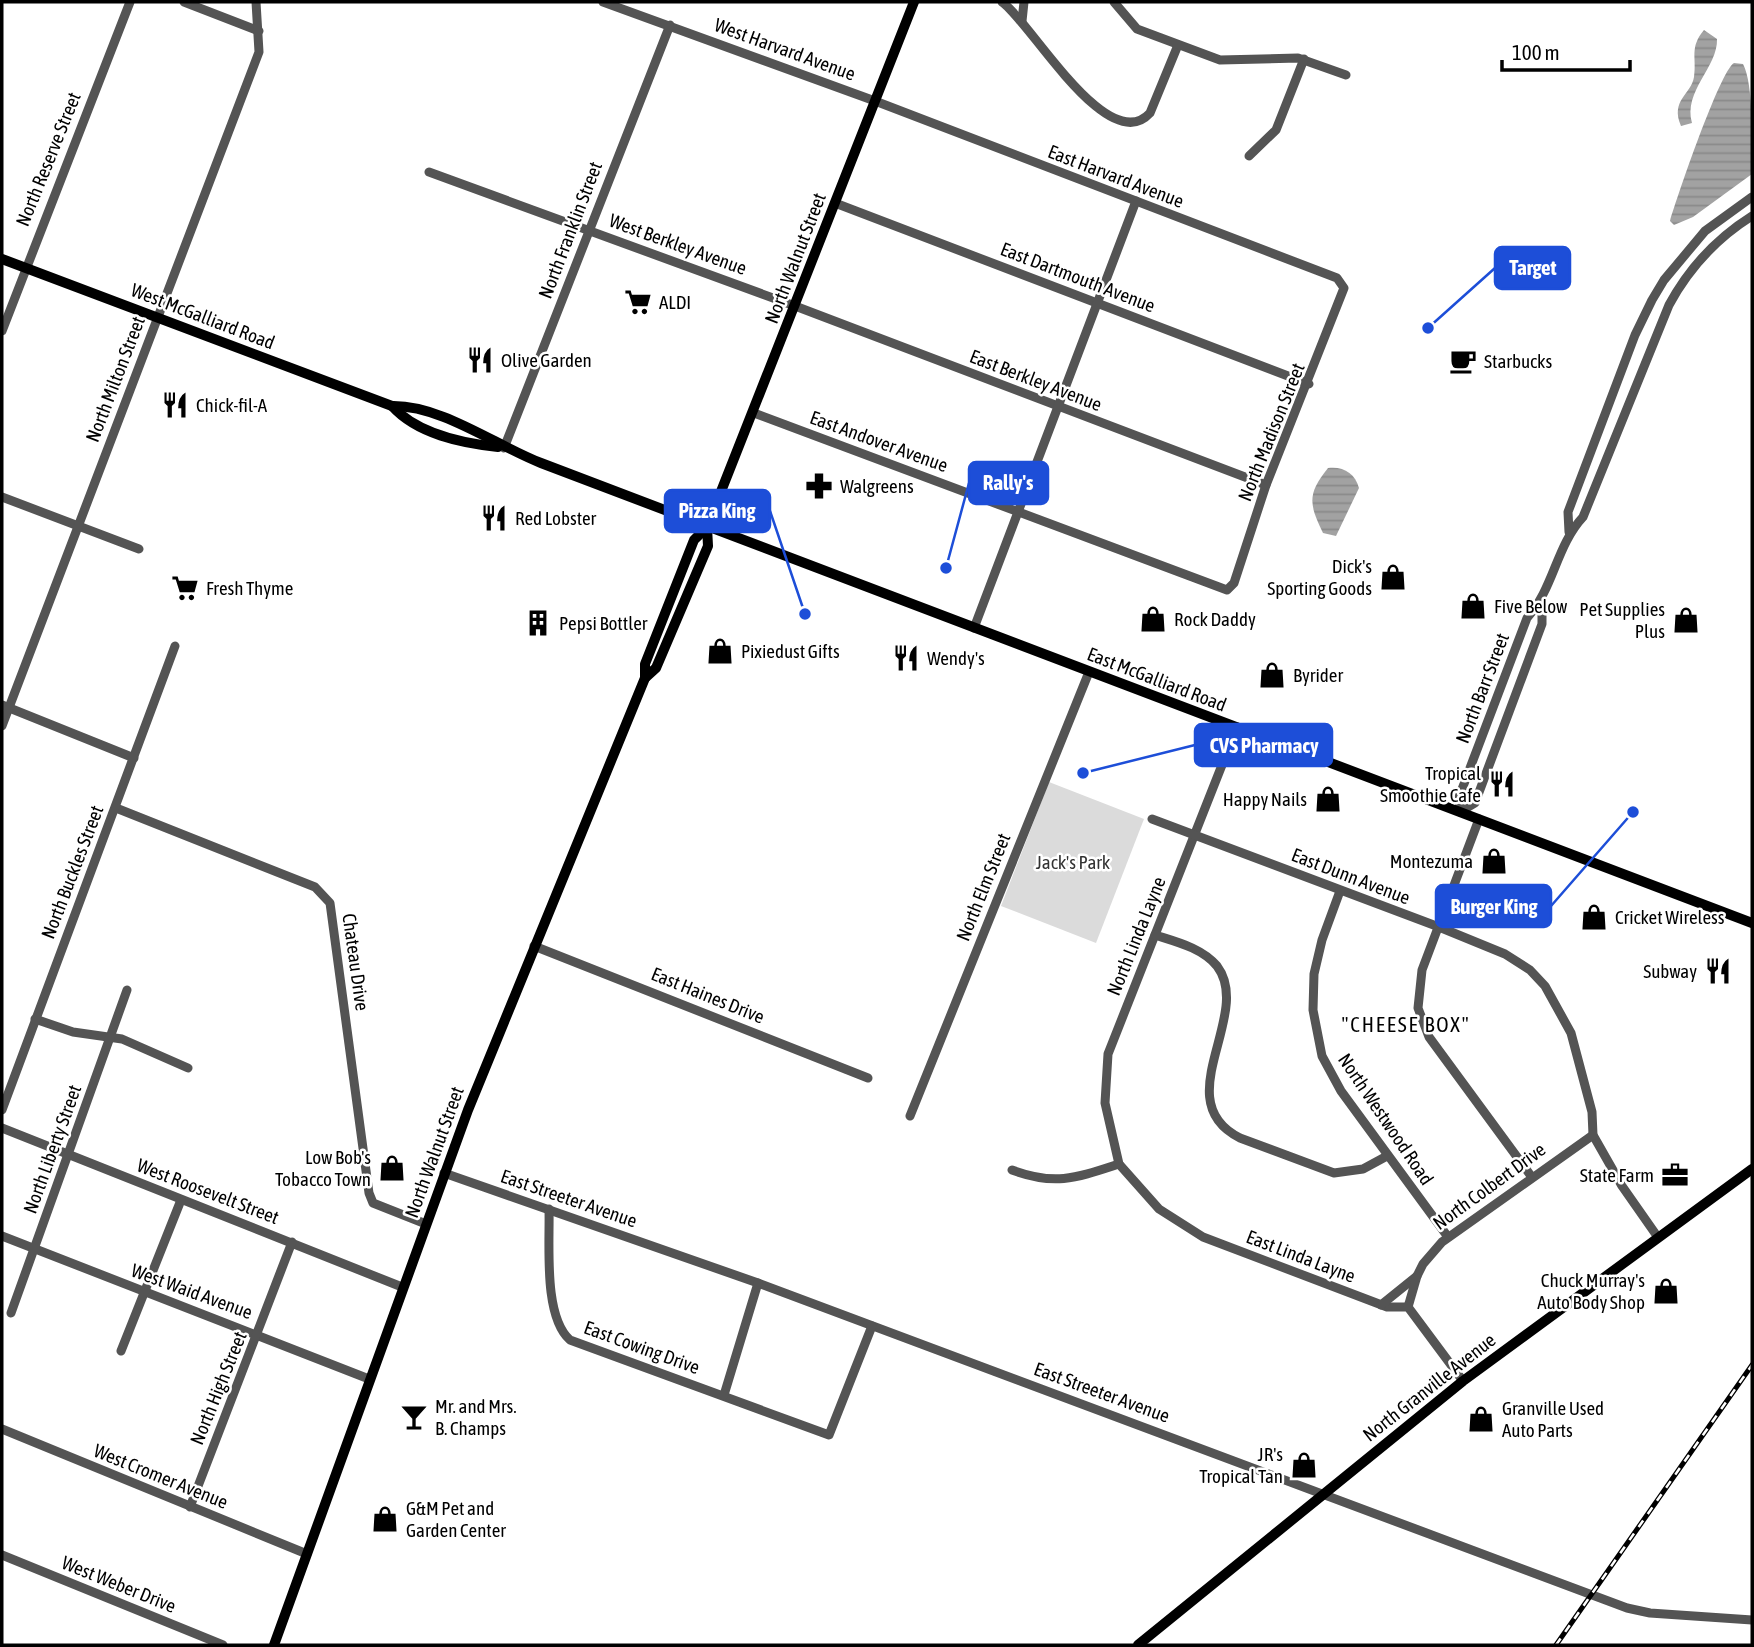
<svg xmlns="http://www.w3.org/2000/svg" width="1754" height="1647" font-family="'Asap Condensed',sans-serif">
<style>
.green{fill:#dbdbdb}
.water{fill:url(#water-rules)}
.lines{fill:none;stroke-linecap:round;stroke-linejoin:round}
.minor{stroke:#545454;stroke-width:9}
.major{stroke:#000;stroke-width:10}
.rail-casing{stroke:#000;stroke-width:5}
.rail{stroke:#fff;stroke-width:2.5;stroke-dasharray:8;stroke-linecap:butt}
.labels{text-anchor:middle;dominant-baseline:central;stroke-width:5;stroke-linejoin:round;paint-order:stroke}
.street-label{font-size:19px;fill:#000;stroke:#fff}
.poi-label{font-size:19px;fill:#000;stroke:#fff;text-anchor:start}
.park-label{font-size:19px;fill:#323232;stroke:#fff}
.neighbourhood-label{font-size:21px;letter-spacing:2px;fill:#000;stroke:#fff}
.leader{fill:none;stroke:#1d4ed8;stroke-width:2.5}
.callout-dot{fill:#1d4ed8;stroke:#fff;stroke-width:2.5}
.callout{fill:#1d4ed8;stroke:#1d4ed8;stroke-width:2.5}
.callout-label{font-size:21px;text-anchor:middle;font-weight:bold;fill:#fff}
</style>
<defs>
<pattern id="water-rules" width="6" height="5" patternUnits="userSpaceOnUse" patternTransform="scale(1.75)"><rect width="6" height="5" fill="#a2a2a2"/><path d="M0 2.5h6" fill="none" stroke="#8a8a8a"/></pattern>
</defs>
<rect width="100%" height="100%" fill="#fff"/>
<polygon class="green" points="1049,782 1144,819 1096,943 1001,906"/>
<g class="water">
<path d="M1704,30L1717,39C1718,67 1683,91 1692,123L1681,126C1670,100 1691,95 1694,77C1697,57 1689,48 1704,30Z"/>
<path d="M1734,63L1743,64C1754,84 1752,148 1752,174L1693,217L1674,225L1670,221C1677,197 1720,71 1734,63Z"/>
<path d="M1328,468C1343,466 1355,473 1359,488L1336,536L1323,533C1309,504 1307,494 1328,468Z"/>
</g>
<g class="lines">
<g class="minor">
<polyline points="184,2 259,31"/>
<polyline points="603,2 875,101 1337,278 1344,288 1266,485 1234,583 1227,590 754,413"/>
<path d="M1002,2C1030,21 1108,159 1150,113L1178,45"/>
<polyline points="1114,2 1137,29 1220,60 1298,58 1346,75"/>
<polyline points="1022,21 1024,2"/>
<polyline points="1249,156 1276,130 1304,59"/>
<polyline points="429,172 795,306 1266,485"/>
<polyline points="835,203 1309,384"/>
<polyline points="2,331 130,2"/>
<polyline points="504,448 670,25"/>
<polyline points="2,497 139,549"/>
<polyline points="1569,532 1568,512 1635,335 1652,300 1664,280 1705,231 1752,197"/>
<polyline points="974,628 1136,201"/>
<polyline points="2,705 134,758"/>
<polyline points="2,726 259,52 256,2"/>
<polyline points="1237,727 1108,1054 1105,1103 1119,1164 1159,1209 1203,1237 1387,1307 1408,1307 1463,1381"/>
<polyline points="116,808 315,887 330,903 369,1193 373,1203 426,1224"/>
<path d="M1460,812L1459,797L1527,618C1554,588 1556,546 1583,517L1669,305C1689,268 1717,238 1752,216"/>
<polyline points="1460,812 1475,803 1542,624 1542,602"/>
<polyline points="1152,819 1439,927 1505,954 1530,970 1545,986 1571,1033 1592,1112 1593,1135 1622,1186 1657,1236"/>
<polyline points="1479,819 1422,970 1418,1008 1429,1037 1531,1176"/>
<polyline points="1340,891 1322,940 1314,974 1313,1010 1322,1056 1341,1091 1448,1237"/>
<path d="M1155,935C1177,942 1202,948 1217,966C1254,1015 1166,1101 1240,1138L1334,1173L1363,1169L1387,1156"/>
<polyline points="534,946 868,1078"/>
<polyline points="35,1019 73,1032 122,1039 188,1068"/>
<polyline points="2,1110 175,646"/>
<polyline points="910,1116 1089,672"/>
<polyline points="2,1128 402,1287"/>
<path d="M1012,1170C1055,1186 1076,1178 1119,1164"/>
<polyline points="444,1173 758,1283 1627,1608 1650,1613 1752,1620"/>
<path d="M549,1209C550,1244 543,1316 570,1340L829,1435L872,1326"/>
<polyline points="2,1236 369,1379"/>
<polyline points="1381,1305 1417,1276 1423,1264 1442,1242 1593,1135"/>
<polyline points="1408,1307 1417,1276"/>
<polyline points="11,1313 127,990"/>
<polyline points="121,1351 181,1200"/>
<polyline points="724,1395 758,1283"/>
<polyline points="2,1429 307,1554"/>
<polyline points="190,1507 292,1242"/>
<polyline points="2,1555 223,1645"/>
</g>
<g class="major">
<path d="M2,259L392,406C441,405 495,445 541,463L1752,923"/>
<path d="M392,406C417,434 461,443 498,447"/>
<polyline points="645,678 656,668 708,546 707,527"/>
<polyline points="274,1645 468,1110 645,678 645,664 694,540 707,527 914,2"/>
<polyline points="1138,1645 1463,1381 1752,1169"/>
</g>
<g class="rail-casing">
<polyline id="rail" points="1556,1645 1752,1365"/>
</g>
<use href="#rail" class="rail"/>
</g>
<defs>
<g id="supermarket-bare" transform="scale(2.1)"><path d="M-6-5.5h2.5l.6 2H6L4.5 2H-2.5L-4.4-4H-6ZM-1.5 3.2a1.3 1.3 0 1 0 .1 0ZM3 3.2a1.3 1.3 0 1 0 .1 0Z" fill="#000" stroke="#fff" stroke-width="2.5" paint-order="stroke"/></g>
<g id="restaurant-bare" transform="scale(2.1)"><path d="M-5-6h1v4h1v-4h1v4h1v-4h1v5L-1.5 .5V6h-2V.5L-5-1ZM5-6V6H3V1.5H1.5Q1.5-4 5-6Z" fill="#000" stroke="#fff" stroke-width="2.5" paint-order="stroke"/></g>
<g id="cafe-bare" transform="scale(2.1)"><path d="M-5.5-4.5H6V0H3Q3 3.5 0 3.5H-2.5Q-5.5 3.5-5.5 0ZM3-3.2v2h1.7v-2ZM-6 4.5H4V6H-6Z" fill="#000" stroke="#fff" stroke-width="2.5" paint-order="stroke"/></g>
<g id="pharmacy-bare" transform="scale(2.1)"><path d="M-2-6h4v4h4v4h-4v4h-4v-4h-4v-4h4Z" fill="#000" stroke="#fff" stroke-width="2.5" paint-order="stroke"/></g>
<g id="shop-bare" transform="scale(2.1)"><path d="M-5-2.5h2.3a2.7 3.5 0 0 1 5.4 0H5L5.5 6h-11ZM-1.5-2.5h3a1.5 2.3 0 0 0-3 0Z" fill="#000" stroke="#fff" stroke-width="2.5" paint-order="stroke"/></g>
<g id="building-bare" transform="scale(2.1)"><path d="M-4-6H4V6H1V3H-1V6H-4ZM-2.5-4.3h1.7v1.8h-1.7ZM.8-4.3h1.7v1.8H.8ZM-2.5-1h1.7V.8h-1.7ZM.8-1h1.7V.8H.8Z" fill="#000" stroke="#fff" stroke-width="2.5" paint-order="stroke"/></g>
<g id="office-bare" transform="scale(2.1)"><path d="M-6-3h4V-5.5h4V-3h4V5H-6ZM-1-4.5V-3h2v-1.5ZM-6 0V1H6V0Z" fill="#000" stroke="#fff" stroke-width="2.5" paint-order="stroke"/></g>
<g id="bar-bare" transform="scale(2.1)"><path d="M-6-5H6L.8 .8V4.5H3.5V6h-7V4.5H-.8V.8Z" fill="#000" stroke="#fff" stroke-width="2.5" paint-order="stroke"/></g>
</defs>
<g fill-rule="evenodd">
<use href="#supermarket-bare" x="638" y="302"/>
<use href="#restaurant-bare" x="480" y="360"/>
<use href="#cafe-bare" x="1463" y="361"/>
<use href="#restaurant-bare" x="175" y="405"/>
<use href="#pharmacy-bare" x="819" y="486"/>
<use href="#restaurant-bare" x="494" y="518"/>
<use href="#shop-bare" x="1393" y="577"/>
<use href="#supermarket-bare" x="185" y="588"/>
<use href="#shop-bare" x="1473" y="606"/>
<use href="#shop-bare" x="1153" y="619"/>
<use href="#shop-bare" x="1686" y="620"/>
<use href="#building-bare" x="538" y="623"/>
<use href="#shop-bare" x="720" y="651"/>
<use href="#restaurant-bare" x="906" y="658"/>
<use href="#shop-bare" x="1272" y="675"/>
<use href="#restaurant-bare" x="1502" y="784"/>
<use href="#shop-bare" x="1328" y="799"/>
<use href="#shop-bare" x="1494" y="861"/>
<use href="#shop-bare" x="1594" y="917"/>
<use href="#restaurant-bare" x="1718" y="971"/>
<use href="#shop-bare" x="392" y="1168"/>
<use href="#office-bare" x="1675" y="1175"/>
<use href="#shop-bare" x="1666" y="1291"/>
<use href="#bar-bare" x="414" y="1417"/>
<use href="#shop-bare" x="1481" y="1419"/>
<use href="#shop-bare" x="1304" y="1465"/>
<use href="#shop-bare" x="385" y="1519"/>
</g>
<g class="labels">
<g class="street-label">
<text transform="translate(785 49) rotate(20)">West Harvard Avenue</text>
<text transform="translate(48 159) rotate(-68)">North Reserve Street</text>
<text transform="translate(1116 176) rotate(21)">East Harvard Avenue</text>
<text transform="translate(570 230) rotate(-69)">North Franklin Street</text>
<text transform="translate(678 244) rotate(20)">West Berkley Avenue</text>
<text transform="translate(795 258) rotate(-69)">North Walnut Street</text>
<text transform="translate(1078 277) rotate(21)">East Dartmouth Avenue</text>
<text transform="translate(203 316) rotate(21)">West McGalliard Road</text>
<text transform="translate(115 379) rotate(-69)">North Milton Street</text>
<text transform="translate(1036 380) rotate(21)">East Berkley Avenue</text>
<text transform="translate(1271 432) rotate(-68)">North Madison Street</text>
<text transform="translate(879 441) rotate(20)">East Andover Avenue</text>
<text transform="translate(1157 679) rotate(21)">East McGalliard Road</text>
<text transform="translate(1482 688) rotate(-69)">North Barr Street</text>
<text transform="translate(72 872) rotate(-69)">North Buckles Street</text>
<text transform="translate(1351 876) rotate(21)">East Dunn Avenue</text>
<text transform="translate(983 887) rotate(-68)">North Elm Street</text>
<text transform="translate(1136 936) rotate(-68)">North Linda Layne</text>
<text transform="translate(356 962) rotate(82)">Chateau Drive</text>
<text transform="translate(708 995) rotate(22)">East Haines Drive</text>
<text transform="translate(1386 1119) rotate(56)">North Westwood Road</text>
<text transform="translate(52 1149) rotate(-70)">North Liberty Street</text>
<text transform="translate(434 1152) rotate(-70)">North Walnut Street</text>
<text transform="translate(1489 1186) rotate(-36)">North Colbert Drive</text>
<text transform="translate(208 1191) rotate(21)">West Roosevelt Street</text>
<text transform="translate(569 1198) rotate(19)">East Streeter Avenue</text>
<text transform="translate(1301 1256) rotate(21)">East Linda Layne</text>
<text transform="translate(192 1291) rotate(20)">West Waid Avenue</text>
<text transform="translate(642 1347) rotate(20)">East Cowing Drive</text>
<text transform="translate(1429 1387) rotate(-38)">North Granville Avenue</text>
<text transform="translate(218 1388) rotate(-68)">North High Street</text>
<text transform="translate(1102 1392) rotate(20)">East Streeter Avenue</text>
<text transform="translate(161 1476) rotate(22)">West Cromer Avenue</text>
<text transform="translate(119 1584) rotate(22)">West Weber Drive</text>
</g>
<g class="poi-label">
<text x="659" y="302">ALDI</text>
<text x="501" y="360">Olive Garden</text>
<text x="1484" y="361">Starbucks</text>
<text x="196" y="405">Chick-fil-A</text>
<text x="840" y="486">Walgreens</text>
<text x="515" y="518">Red Lobster</text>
<text x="1372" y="566" text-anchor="end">Dick's<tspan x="1372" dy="22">Sporting Goods</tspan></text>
<text x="206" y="588">Fresh Thyme</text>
<text x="1494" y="606">Five Below</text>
<text x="1665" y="609" text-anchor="end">Pet Supplies<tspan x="1665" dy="22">Plus</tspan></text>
<text x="1174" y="619">Rock Daddy</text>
<text x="559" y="623">Pepsi Bottler</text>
<text x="741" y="651">Pixiedust Gifts</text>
<text x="927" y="658">Wendy's</text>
<text x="1293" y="675">Byrider</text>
<text x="1481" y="773" text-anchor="end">Tropical<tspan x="1481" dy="22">Smoothie Cafe</tspan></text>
<text x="1307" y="799" text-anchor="end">Happy Nails</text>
<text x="1473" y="861" text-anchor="end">Montezuma</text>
<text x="1615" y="917">Cricket Wireless</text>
<text x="1697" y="971" text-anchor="end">Subway</text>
<text x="371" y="1157" text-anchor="end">Low Bob's<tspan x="371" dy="22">Tobacco Town</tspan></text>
<text x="1654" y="1175" text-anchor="end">State Farm</text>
<text x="1645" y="1280" text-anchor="end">Chuck Murray's<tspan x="1645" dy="22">Auto Body Shop</tspan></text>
<text x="435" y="1406">Mr. and Mrs.<tspan x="435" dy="22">B. Champs</tspan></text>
<text x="1502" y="1408">Granville Used<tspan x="1502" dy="22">Auto Parts</tspan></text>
<text x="1283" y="1454" text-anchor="end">JR's<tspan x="1283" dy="22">Tropical Tan</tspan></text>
<text x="406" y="1508">G&amp;M Pet and<tspan x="406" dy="22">Garden Center</tspan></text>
</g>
<g class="park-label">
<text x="1073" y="862">Jack's Park</text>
</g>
<g class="neighbourhood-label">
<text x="1406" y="1024">"CHEESE BOX"</text>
</g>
</g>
<path class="leader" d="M1428 328L1495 268M946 568L969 483M805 614L770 511M1083 773L1195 745M1633 812L1551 906"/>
<g class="callout-dot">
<circle cx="1428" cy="328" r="7"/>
<circle cx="946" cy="568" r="7"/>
<circle cx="805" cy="614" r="7"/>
<circle cx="1083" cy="773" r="7"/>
<circle cx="1633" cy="812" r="7"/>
</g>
<g class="callout">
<rect x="1495" y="247" width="75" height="42" rx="7"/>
<rect x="969" y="462" width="79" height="42" rx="7"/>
<rect x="665" y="490" width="105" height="42" rx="7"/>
<rect x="1195" y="724" width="137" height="42" rx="7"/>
<rect x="1436" y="885" width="115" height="42" rx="7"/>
</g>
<g class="callout-label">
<text x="1533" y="275">Target</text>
<text x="1008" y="490">Rally's</text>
<text x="717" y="518">Pizza King</text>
<text x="1264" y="753">CVS Pharmacy</text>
<text x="1494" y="914">Burger King</text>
</g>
<rect width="1754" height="1647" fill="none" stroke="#000000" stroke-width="7"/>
<path d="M1502 60v10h128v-10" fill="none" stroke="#000000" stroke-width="3.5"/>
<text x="1512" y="60" font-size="21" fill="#000000" stroke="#ffffff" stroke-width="5" paint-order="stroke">100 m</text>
</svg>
